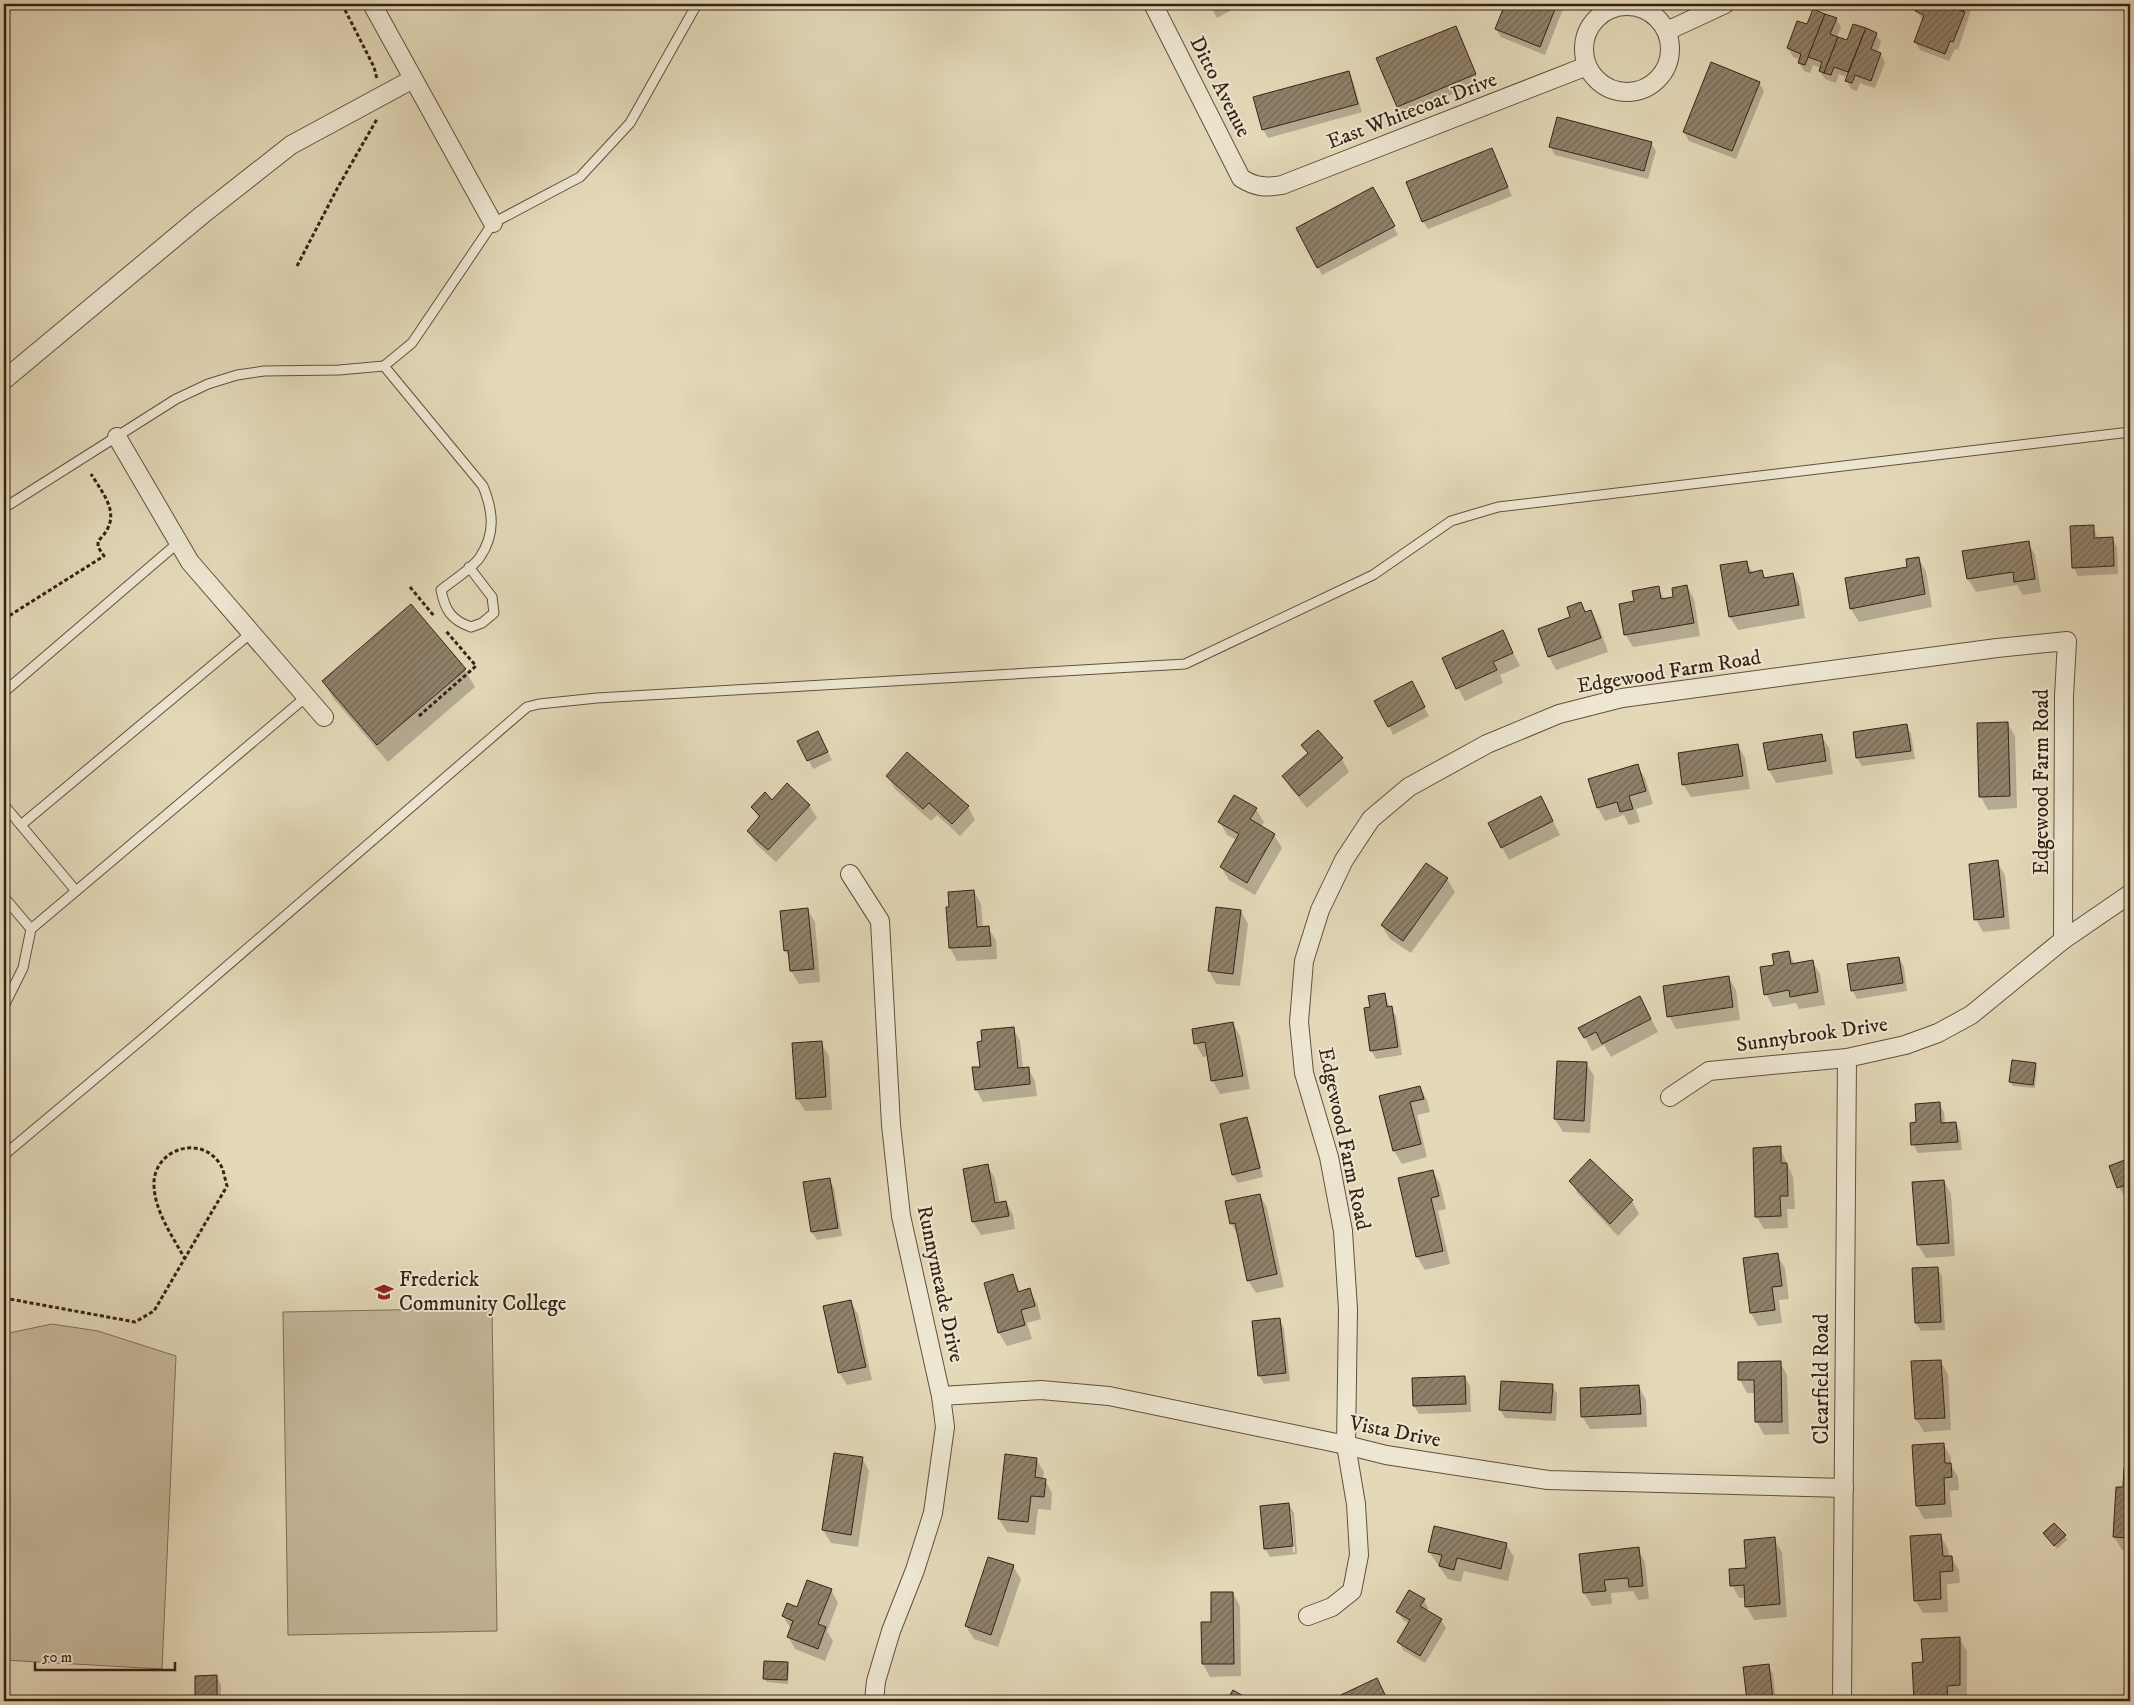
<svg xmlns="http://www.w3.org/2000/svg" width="2134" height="1705" font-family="'IM FELL DW Pica',serif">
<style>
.garden{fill:#c6b99c;stroke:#7e6e59}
.shadow{fill:#0003;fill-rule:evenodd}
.building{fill:url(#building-hatch);stroke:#372216}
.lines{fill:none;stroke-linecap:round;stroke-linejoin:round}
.service-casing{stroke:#62503e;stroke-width:11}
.minor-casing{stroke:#62503e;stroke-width:20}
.path{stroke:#372216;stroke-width:3;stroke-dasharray:4 2.5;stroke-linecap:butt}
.service{stroke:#ede6d1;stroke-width:9}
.minor{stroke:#ede6d1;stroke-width:18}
.labels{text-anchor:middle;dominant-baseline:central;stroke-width:4;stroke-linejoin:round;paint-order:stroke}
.street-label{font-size:21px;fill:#372216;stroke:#ede6d1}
.poi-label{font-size:21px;fill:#372216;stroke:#ede6d1;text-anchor:start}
</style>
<defs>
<pattern id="building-hatch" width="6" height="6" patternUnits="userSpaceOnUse" patternTransform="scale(1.25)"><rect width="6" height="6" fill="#90816a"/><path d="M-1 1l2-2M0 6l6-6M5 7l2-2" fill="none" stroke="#766956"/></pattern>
</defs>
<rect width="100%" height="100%" fill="#e3d8b8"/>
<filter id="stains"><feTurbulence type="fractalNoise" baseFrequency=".004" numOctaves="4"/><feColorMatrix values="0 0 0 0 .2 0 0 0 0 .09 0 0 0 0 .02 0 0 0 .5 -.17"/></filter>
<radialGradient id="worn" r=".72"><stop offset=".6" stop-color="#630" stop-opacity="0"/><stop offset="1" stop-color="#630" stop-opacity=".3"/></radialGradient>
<g class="garden">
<polygon points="492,1308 497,1631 288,1635 283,1312"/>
<polygon points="52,1324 98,1331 176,1356 162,1669 4,1660 4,1334"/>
</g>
<g class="shadow">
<polygon points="1209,4 1243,4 1217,18"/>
<polygon points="1506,4 1565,4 1545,55 1501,37 1496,29"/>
<polygon points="1919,4 1973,4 1958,50 1955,49 1949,61 1920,50 1915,42 1923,20 1916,11"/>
<polygon points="1836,19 1841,27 1837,37 1848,41 1854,25 1876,34 1881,42 1877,53 1881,54 1885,63 1875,88 1860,83 1857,91 1851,89 1847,81 1848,78 1839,74 1836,83 1825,79 1820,71 1821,68 1813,65 1810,73 1804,71 1799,63 1800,60 1793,57 1788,48 1807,26"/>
<polygon points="1460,35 1479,83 1403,115 1378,59"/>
<polygon points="1348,72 1353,81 1362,112 1268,138 1263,129"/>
<polygon points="1759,83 1764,91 1736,159 1689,141 1684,132"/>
<polygon points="1651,143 1656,151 1648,179 1555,155 1550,146"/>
<polygon points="1492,150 1512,196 1428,229 1423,221"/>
<polygon points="1373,188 1398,235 1322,275 1297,229"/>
<polygon points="2093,526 2098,539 2112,538 2117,547 2118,574 2078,576 2074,568 2071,527"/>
<polygon points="2028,542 2035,555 2041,592 2023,595 2017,585 1976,592 1968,579"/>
<polygon points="1918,558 1926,571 1932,607 1859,622 1851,609 1846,579 1909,568"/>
<polygon points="1746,562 1753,573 1762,572 1766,579 1793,574 1800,587 1805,618 1738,630 1730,617 1721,566"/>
<polygon points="1687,586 1694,599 1700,636 1633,647 1625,634 1658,588 1665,600 1674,598"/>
<polygon points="1580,603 1586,613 1591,611 1598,624 1608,652 1556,670 1549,657 1539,629 1572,618"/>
<polygon points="1502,631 1520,666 1500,675 1503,683 1465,701 1458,688"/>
<polygon points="465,670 475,687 388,762 333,698 323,681"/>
<polygon points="1411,683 1429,716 1393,735 1389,726"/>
<polygon points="2007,723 2015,736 2017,808 1988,810 1981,797"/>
<polygon points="1906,726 1911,734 1915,759 1862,766 1857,758 1854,733"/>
<polygon points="818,733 832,760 813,769 799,742"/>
<polygon points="1821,735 1829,748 1833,774 1776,783 1769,770 1765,744"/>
<polygon points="1303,745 1342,759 1349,772 1307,808 1291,789 1283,776 1308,754"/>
<polygon points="1738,745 1745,758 1750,789 1691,797 1683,784"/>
<polygon points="1637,765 1645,778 1653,804 1636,809 1640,822 1629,825 1624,815 1605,821 1598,808 1589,780"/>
<polygon points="887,776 968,807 975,820 960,836 937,815 931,821 895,789"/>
<polygon points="772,801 809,805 817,818 776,862 756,844 748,831 759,819 752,807"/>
<polygon points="1256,809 1264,822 1261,827 1274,835 1282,848 1255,895 1229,880 1221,867 1237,840 1227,835 1220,822"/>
<polygon points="1548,811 1560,835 1509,860 1502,847"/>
<polygon points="1997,862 2005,875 2010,929 1983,932 1976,919"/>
<polygon points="1447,879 1455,892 1411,953 1390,939 1382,926"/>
<polygon points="974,891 981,904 983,928 988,928 996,940 997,959 957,961 950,948 947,909"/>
<polygon points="807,909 815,922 820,982 799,984 791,971 790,959 785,950"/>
<polygon points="1241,911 1248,924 1240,986 1216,984 1209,971"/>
<polygon points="1788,952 1795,964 1812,961 1820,974 1825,1005 1799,1009 1796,1003 1773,1007 1766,994 1775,966"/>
<polygon points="1899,958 1904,967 1907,991 1857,999 1852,990"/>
<polygon points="1728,977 1736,990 1740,1020 1676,1029 1669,1016"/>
<polygon points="1385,995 1390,1008 1396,1016 1402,1055 1376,1059 1371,1050 1371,1008"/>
<polygon points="1647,1011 1658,1032 1611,1057 1604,1045 1592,1051 1580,1028"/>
<polygon points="1233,1023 1240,1036 1250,1089 1220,1094 1213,1081 1208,1056 1203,1057 1196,1044"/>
<polygon points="1013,1028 1020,1041 1023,1068 1028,1068 1035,1081 1037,1096 983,1102 976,1089 981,1068"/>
<polygon points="821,1043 829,1056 832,1110 805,1111 797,1098"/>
<polygon points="1586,1063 1594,1076 1590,1133 1563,1132 1555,1119"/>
<polygon points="2035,1064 2037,1068 2035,1088 2013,1086 2010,1082"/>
<polygon points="1420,1087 1427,1100 1430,1112 1417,1115 1427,1157 1402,1164 1394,1151 1381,1097"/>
<polygon points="1939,1104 1944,1112 1945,1124 1956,1123 1960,1132 1962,1150 1918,1153 1913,1144 1917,1124"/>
<polygon points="1246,1119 1251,1127 1263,1177 1238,1183 1233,1175 1221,1125"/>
<polygon points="1780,1148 1793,1177 1795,1209 1787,1209 1788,1228 1764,1229 1756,1216"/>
<polygon points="2130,1159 2130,1199 2126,1201 2110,1167"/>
<polygon points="1590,1161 1632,1201 1639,1214 1618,1236 1578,1194 1571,1181"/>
<polygon points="988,1166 995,1179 1000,1204 1006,1202 1013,1215 1015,1229 981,1235 973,1222 964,1170"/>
<polygon points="1433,1172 1440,1184 1446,1209 1438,1211 1450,1264 1425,1270 1417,1257 1400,1179"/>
<polygon points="829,1180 834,1188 842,1236 817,1240 812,1232 805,1184"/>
<polygon points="1944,1181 1951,1194 1955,1256 1926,1258 1918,1245 1914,1183"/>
<polygon points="1260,1195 1267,1208 1284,1287 1256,1293 1248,1280 1239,1237 1231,1223"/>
<polygon points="1777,1255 1785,1268 1789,1299 1779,1300 1782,1323 1758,1326 1751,1313 1744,1259"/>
<polygon points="1937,1268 1942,1276 1945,1330 1921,1331 1916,1323"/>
<polygon points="1012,1276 1021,1293 1029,1290 1037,1303 1041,1319 1027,1323 1032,1339 1007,1346 999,1333 985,1283"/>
<polygon points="850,1301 858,1314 872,1380 847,1385 839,1372"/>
<polygon points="1279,1319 1284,1328 1290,1381 1264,1384 1259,1375"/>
<polygon points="1940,1361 1948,1374 1951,1430 1924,1432 1916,1419"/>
<polygon points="1780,1362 1787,1375 1789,1434 1764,1435 1757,1422 1756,1393 1747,1393 1740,1380"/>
<polygon points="1465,1377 1470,1386 1471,1412 1419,1414 1414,1406"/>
<polygon points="1552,1385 1557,1394 1556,1421 1505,1418 1500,1409"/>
<polygon points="1639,1387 1646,1400 1647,1427 1590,1429 1582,1416"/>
<polygon points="1943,1444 1951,1457 1951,1465 1958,1477 1959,1490 1950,1491 1952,1517 1924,1519 1917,1506 1913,1446"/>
<polygon points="835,1455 862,1458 869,1471 858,1547 831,1543 823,1530"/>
<polygon points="1036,1459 1044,1472 1043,1480 1045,1480 1052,1493 1051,1510 1038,1509 1035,1535 1007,1532 999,1519"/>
<polygon points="2125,1470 2130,1470 2130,1550 2122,1550 2114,1537 2124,1489"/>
<path d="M1289,1505L1294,1513L1297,1554L1270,1557L1265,1549ZM1289,1512H1291L1295,1552L1293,1553Z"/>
<polygon points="2044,1533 2065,1536 2067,1540 2057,1549"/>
<polygon points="1941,1536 1948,1549 1949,1557 1951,1557 1959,1570 1960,1583 1947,1584 1948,1612 1923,1613 1915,1600"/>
<polygon points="1774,1539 1782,1552 1787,1617 1754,1620 1747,1607 1746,1598 1739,1598 1732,1585"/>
<polygon points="1506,1544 1514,1557 1508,1581 1464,1571 1461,1582 1448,1579 1429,1552"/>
<polygon points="1638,1549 1645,1562 1649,1599 1638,1600 1633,1591 1611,1593 1612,1604 1592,1606 1584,1593"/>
<polygon points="1013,1566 1021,1579 998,1647 974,1639 966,1626"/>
<polygon points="831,1590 838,1603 827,1631 833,1641 825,1661 795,1649 788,1636 791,1629 783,1616"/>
<polygon points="1233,1593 1240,1606 1241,1676 1210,1677 1203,1664 1212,1623"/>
<polygon points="1424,1600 1428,1608 1427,1611 1441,1620 1446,1628 1425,1663 1403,1650 1399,1642 1409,1624 1403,1620 1398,1612"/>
<polygon points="1959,1638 1967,1651 1967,1698 1954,1699 1954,1701 1915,1701 1913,1664 1924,1664"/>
<polygon points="787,1664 789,1667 788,1684 767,1682 765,1679"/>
<polygon points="1768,1666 1773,1674 1776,1701 1748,1701 1745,1668"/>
<polygon points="216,1676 221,1685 221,1701 196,1701 196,1677"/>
<polygon points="1377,1680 1388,1701 1331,1701"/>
</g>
<g class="building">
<polygon points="1505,4 1557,4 1540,47 1495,29"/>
<polygon points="1918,4 1943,4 1965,12 1953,42 1950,41 1945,54 1914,42 1924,15 1915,11"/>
<polygon points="1943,4 1966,4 1963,11"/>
<polygon points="1813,9 1825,14 1805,65 1798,63 1801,54 1787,48 1797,21 1807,24"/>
<polygon points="1825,14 1837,18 1830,34 1838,37 1824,73 1819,71 1822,62 1808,57"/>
<polygon points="1853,24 1866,28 1848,72 1834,67 1831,75 1824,73 1838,37 1847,40"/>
<polygon points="1456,26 1476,74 1397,107 1376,58"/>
<polygon points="1866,28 1877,33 1871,49 1881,53 1871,81 1855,75 1852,83 1845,81"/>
<polygon points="1711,62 1760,82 1732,151 1683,132"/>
<polygon points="1349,71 1358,104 1262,130 1253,97"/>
<polygon points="1557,117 1652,142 1644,171 1549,147"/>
<polygon points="1492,148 1508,187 1422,222 1406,182"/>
<polygon points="1373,187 1395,226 1317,268 1296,228"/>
<polygon points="2094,525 2094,538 2113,537 2114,566 2072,568 2070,526"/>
<polygon points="2029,541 2035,579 2014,582 2013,572 1967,579 1962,551"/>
<polygon points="1919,557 1925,594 1850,609 1845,578 1907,567 1906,559"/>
<polygon points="1747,561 1749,573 1762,570 1764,578 1793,573 1799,605 1729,617 1720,565"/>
<polygon points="1687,585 1694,623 1624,635 1619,604 1634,601 1632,591 1659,586 1661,599 1673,597 1672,588"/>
<polygon points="1581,602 1585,612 1591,610 1601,638 1548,657 1538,629 1570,617 1567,607"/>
<polygon points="411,604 466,669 377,745 322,681"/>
<polygon points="1503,630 1513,653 1493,662 1497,670 1456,689 1442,658"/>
<polygon points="1412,681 1425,707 1388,727 1374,701"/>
<polygon points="2008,722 2010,796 1979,797 1977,723"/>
<polygon points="1907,724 1911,751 1856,758 1853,732"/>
<polygon points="1318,730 1343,758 1299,796 1282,776 1308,753 1301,745"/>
<polygon points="818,731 828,752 807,761 797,741"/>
<polygon points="1822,734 1826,761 1768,770 1763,743"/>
<polygon points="1738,744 1743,776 1682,785 1678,753"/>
<polygon points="907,752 969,806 952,824 929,803 923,809 886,776"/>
<polygon points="1638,764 1646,791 1629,796 1633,809 1620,812 1617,802 1597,808 1588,779"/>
<polygon points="787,783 810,805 768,850 747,831 760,816 751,807 765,792 772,800"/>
<polygon points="1234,795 1257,808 1250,819 1275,834 1247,883 1220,867 1239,834 1218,822"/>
<polygon points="1541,796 1553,821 1501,848 1488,823"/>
<polygon points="1998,860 2004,917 1974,920 1969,864"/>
<polygon points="1426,863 1448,878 1403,941 1381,925"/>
<polygon points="974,890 977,927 989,926 991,946 949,948 946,907 949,907 948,892"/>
<polygon points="1216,907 1241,910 1233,974 1208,971"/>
<polygon points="808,908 814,969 790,971 788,950 784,951 780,911"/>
<polygon points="1789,951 1791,964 1813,960 1818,992 1790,997 1789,990 1764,995 1760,967 1774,965 1772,954"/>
<polygon points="1899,957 1903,983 1851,991 1847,964"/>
<polygon points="1729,976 1733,1007 1667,1017 1663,986"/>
<polygon points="1385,993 1387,1007 1392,1006 1398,1047 1370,1051 1364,1008 1370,1007 1368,996"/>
<polygon points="1640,996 1651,1019 1602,1044 1596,1032 1584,1038 1578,1028"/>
<polygon points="1233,1022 1243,1076 1211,1081 1205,1042 1194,1044 1192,1029"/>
<polygon points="1014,1027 1018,1068 1029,1067 1030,1084 975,1090 972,1067 980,1067 977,1042 982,1041 981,1030"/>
<polygon points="822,1041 826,1097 796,1099 792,1043"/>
<polygon points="2012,1060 2036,1063 2033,1085 2009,1082"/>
<polygon points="1557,1061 1587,1062 1584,1121 1554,1119"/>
<polygon points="1420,1086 1424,1099 1410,1102 1421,1144 1393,1151 1379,1096"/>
<polygon points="1940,1102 1941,1123 1956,1122 1958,1142 1911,1145 1910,1123 1916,1122 1915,1104"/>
<polygon points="1247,1117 1260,1168 1232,1175 1220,1124"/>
<polygon points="1781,1146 1781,1163 1787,1163 1788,1196 1780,1196 1781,1216 1755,1217 1753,1148"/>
<polygon points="2130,1158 2130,1196 2126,1185 2117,1188 2109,1166"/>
<polygon points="1590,1159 1633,1200 1610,1224 1569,1181"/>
<polygon points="988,1164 995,1203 1006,1201 1009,1216 972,1222 963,1169"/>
<polygon points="1433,1170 1439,1196 1431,1198 1443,1251 1416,1257 1398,1178"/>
<polygon points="830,1178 838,1228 811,1232 803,1182"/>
<polygon points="1944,1180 1949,1243 1917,1245 1912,1182"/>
<polygon points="1260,1194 1277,1274 1247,1281 1235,1223 1230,1224 1225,1201"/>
<polygon points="1778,1253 1782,1286 1772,1287 1775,1310 1750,1313 1743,1258"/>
<polygon points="1938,1267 1941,1322 1915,1323 1912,1268"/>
<polygon points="1013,1274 1018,1292 1030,1288 1035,1306 1021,1310 1025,1325 998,1333 984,1283"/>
<polygon points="851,1300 866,1367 838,1373 823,1306"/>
<polygon points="1280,1318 1286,1373 1258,1376 1252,1321"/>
<polygon points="1941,1360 1945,1418 1915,1419 1911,1361"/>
<polygon points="1781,1361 1782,1422 1755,1422 1754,1380 1738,1380 1738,1362"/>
<polygon points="1465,1376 1466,1404 1413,1406 1412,1378"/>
<polygon points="1501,1381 1553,1384 1551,1413 1499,1410"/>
<polygon points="1639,1385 1641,1414 1581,1417 1580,1388"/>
<polygon points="1944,1443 1945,1463 1951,1463 1952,1477 1944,1478 1945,1504 1916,1506 1912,1445"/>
<polygon points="834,1453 863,1457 851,1535 822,1530"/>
<polygon points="1005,1454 1037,1458 1035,1477 1046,1479 1044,1497 1031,1496 1028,1522 998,1519"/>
<polygon points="2124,1468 2130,1469 2130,1538 2113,1537 2116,1487 2123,1487"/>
<polygon points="1289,1503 1293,1546 1264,1549 1260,1506"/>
<polygon points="2054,1523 2066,1535 2054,1546 2043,1533"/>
<polygon points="1434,1526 1507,1543 1501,1569 1457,1558 1454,1570 1439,1566 1442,1555 1428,1552"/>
<polygon points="1941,1534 1943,1556 1952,1556 1953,1571 1940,1572 1941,1599 1914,1601 1910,1536"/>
<polygon points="1775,1537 1780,1604 1745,1607 1744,1585 1730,1586 1729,1569 1746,1568 1744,1540"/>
<polygon points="1639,1547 1643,1586 1629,1587 1628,1578 1604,1580 1606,1591 1583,1593 1579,1554"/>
<polygon points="988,1557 1014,1565 991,1635 965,1626"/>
<polygon points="807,1580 832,1589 818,1624 826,1627 818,1649 787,1637 793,1621 782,1616 787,1603 797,1607"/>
<polygon points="1409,1590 1425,1599 1420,1606 1442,1619 1420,1656 1397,1642 1410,1620 1396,1612"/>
<polygon points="1211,1592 1233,1592 1234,1664 1202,1664 1201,1622 1211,1622"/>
<polygon points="1960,1637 1960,1685 1947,1686 1948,1701 1914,1701 1912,1663 1923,1662 1921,1639"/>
<polygon points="764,1661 788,1662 787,1680 763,1679"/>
<polygon points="1769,1664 1773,1700 1747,1701 1743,1667"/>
<polygon points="217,1675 217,1701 195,1701 195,1676"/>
<polygon points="1377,1678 1388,1701 1328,1701"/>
<polygon points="1233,1690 1252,1701 1226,1701"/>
</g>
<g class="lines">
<g class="service-casing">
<g id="service">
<path d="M384,366L483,486C493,511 496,533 480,557C473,568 452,581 441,590C445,610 451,620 471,627L482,623L494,613L492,597L469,567"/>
<polyline points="4,508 176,399 208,384 237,375 264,371 339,370 384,366 412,343 493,223 580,177 630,123 697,4"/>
<polyline points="4,692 179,542"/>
<polyline points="4,805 76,891"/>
<polyline points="21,825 251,633"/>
<polyline points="4,897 31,929"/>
<polyline points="4,1006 23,968 31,929 306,697"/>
<polyline points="4,1155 147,1035 527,707 539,704 597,698 1185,664 1373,575 1451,521 1498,507 2130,432"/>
</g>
</g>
<g class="minor-casing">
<g id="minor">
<polyline points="372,4 493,223"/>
<path d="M1153,4L1241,178C1255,187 1266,188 1282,185L1587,66"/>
<circle cx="1627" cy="49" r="43"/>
<polyline points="1667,31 1725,4"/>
<polyline points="4,380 202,215 291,145 413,79"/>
<polyline points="117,437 190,562 324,717"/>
<polyline points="850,874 880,921 891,1125 901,1216 941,1396 945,1427 933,1513 915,1570 891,1631 876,1681 874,1701"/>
<polyline points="1670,1097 1709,1071 1847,1058 1905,1045 1938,1033 1971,1015 2063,940 2130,894"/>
<polyline points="941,1396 1041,1390 1109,1396 1346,1445 1386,1455 1548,1480 1844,1488"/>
<polyline points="1308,1616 1332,1607 1352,1591 1359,1555 1356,1504 1346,1445 1348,1309 1343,1231 1329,1157 1304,1073 1299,1022 1304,961 1320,910 1344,860 1371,819 1409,787 1487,744 1559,714 1622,698 1997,648 2067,641 2064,696 2063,940"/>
<polyline points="1842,1701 1847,1058"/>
</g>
</g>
<g class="path">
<polyline points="342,4 374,67 377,79"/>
<polyline points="297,266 338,187 377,119"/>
<polyline points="410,587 434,616"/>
<path d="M4,619L104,556L98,547V541C123,517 106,498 91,474"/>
<polyline points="419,716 476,666 446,631"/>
<path d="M4,1298L135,1322L154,1311L227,1186C225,1180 224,1170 220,1164C200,1133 152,1150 154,1186C155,1212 173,1237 185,1259"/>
</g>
<use href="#service" class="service"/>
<use href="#minor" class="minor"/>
</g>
<defs>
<g id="university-bare" transform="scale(1.5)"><path d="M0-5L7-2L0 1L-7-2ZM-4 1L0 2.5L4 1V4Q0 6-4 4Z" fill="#8f2418" stroke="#ede6d1" stroke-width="2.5" paint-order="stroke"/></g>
</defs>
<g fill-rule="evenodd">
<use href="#university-bare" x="384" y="1292"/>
</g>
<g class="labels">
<g class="street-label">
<text transform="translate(1220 87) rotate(63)">Ditto Avenue</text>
<text transform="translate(1412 111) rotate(-21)">East Whitecoat Drive</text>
<text transform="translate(1669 672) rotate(-9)">Edgewood Farm Road</text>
<text transform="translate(2042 782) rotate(-90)">Edgewood Farm Road</text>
<text transform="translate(1812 1035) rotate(-8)">Sunnybrook Drive</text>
<text transform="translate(1344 1139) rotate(78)">Edgewood Farm Road</text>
<text transform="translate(940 1284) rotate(78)">Runnymeade Drive</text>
<text transform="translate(1822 1379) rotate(-90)">Clearfield Road</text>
<text transform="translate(1395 1432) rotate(11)">Vista Drive</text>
</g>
<g class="poi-label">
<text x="399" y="1280">Frederick<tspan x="399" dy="24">Community College</tspan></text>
</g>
</g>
<rect width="2134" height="1705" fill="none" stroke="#e3d8b8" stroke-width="20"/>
<rect x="5" y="5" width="2124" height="1695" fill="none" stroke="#372216" stroke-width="2.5"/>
<rect x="10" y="10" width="2114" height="1685" fill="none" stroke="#372216"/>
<path d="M35 1662v8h140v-8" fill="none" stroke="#372216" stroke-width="2.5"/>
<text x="42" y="1662" font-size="15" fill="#372216" stroke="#ede6d1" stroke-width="4" paint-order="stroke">50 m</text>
<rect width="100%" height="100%" filter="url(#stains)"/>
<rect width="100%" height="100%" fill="url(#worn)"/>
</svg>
